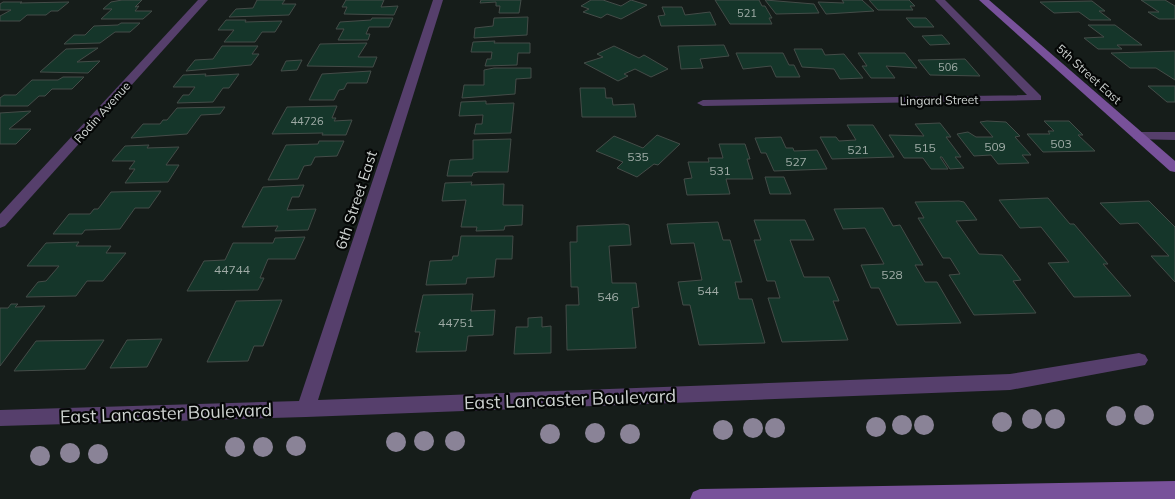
<svg xmlns="http://www.w3.org/2000/svg" width="1175" height="499" font-family="Mulish,sans-serif">
<style>
.building{fill:#15362a;stroke:#444c48}
.lines{fill:none;stroke-linecap:round;stroke-linejoin:round}
.street{fill:#563f6c;fill-rule:evenodd}
.secondary{fill:#78519a;fill-rule:evenodd}
.tree{fill:#8a8397}
.labels{text-anchor:middle;dominant-baseline:central;stroke-width:4.5;stroke-linejoin:round;paint-order:stroke}
.far-number-label{font-size:11px;fill:#a0aca7}
.far-street-label{font-size:12px;fill:#ced3d1;stroke:#050706}
.number-label{font-size:12px;fill:#a0aca7}
.street-label{font-size:15px;fill:#ced3d1;stroke:#050706}
.near-street-label{font-size:18px;fill:#ced3d1;stroke:#050706}
</style>
<rect width="100%" height="100%" fill="#161d1a"/>
<g class="building">
<polygon points="122,0 142,0 135,7 139,6 135,11 152,11 143,19 101,19 112,9 103,9 111,2"/>
<polygon points="257,0 285,0 282,4 296,4 289,15 229,17 236,9 253,8"/>
<polygon points="346,0 384,0 381,7 398,6 394,15 344,14 347,7 342,7"/>
<polygon points="481,0 521,0 519,13 499,13 500,6 496,6 496,2 480,3"/>
<polygon points="591,0 603,0 621,6 631,0 647,5 621,19 607,14 601,18 583,12 589,9 581,6"/>
<polygon points="715,0 759,0 762,6 765,6 772,18 769,18 772,24 730,24"/>
<polygon points="765,0 814,4 819,13 776,14"/>
<polygon points="842,0 862,0 874,11 826,14 818,2 844,3"/>
<polygon points="869,0 909,0 915,6 910,6 913,10 878,10"/>
<polygon points="1141,0 1165,0 1175,6 1175,19 1159,19 1148,12 1159,12"/>
<polygon points="1092,1 1105,11 1099,11 1111,20 1090,20 1079,12 1054,13 1040,2"/>
<polygon points="3,2 22,2 20,3 69,2 58,11 51,11 46,15 27,15 20,21 0,21 0,16 11,10 0,10 0,4"/>
<polygon points="662,7 682,7 685,15 710,12 716,25 661,26 658,16 665,15"/>
<polygon points="528,17 527,35 474,38 475,28 493,26 494,18"/>
<polygon points="372,18 393,18 389,27 369,27 366,34 370,34 368,40 338,40 344,29 336,29 340,22 371,20"/>
<polygon points="906,18 926,18 934,27 914,27"/>
<polygon points="226,20 246,20 245,22 282,21 275,32 262,32 255,42 224,42 234,30 218,30"/>
<polygon points="121,23 140,23 130,32 115,32 100,43 64,44 74,35 85,35 94,26 118,25"/>
<polygon points="1088,25 1115,25 1142,45 1117,45 1122,49 1098,49 1084,38 1104,37"/>
<polygon points="942,35 950,44 930,45 922,36"/>
<polygon points="495,41 494,43 530,43 530,53 518,53 517,65 485,66 487,59 491,59 492,52 471,52 473,42"/>
<polygon points="367,43 358,57 377,57 373,67 307,66 320,44"/>
<polygon points="724,45 729,56 700,59 703,68 681,69 678,46"/>
<polygon points="222,46 258,46 252,54 259,54 251,65 186,71 195,60 213,59"/>
<polygon points="614,46 639,58 644,55 668,69 651,77 635,69 624,74 628,76 618,81 584,63 603,57 597,54"/>
<polygon points="98,48 77,62 100,61 88,73 40,72 66,49"/>
<polygon points="794,49 822,49 825,55 844,54 863,78 840,79 834,69 802,67"/>
<polygon points="1175,51 1175,80 1156,68 1130,68 1111,53"/>
<polygon points="736,53 783,53 789,65 794,65 800,77 776,77 771,66 743,69"/>
<polygon points="858,53 905,53 917,68 886,66 895,78 871,78 862,66 867,66"/>
<polygon points="965,59 980,76 930,75 918,60"/>
<polygon points="302,60 297,70 281,71 286,61"/>
<polygon points="494,68 531,68 531,78 516,79 515,94 462,98 464,85 484,85 484,70"/>
<polygon points="371,71 367,83 347,83 344,89 339,90 334,100 309,100 322,74"/>
<polygon points="206,74 205,76 239,74 229,88 223,88 213,102 177,103 183,95 189,95 195,87 173,87 183,75"/>
<polygon points="63,77 84,77 72,89 52,89 45,96 39,96 28,106 0,106 0,98 4,95 16,95 32,80 58,80"/>
<polygon points="1148,86 1175,86 1175,102 1167,102"/>
<polygon points="580,88 605,88 606,98 612,98 613,105 634,104 636,117 582,117"/>
<polygon points="486,101 486,104 514,103 511,133 474,134 476,124 482,124 483,115 459,116 461,102"/>
<polygon points="337,106 332,118 336,118 334,121 352,120 346,135 322,135 323,133 272,134 287,107"/>
<polygon points="225,107 220,114 201,115 187,134 131,138 143,124 160,124 163,120 167,120 177,108"/>
<polygon points="31,111 9,129 31,129 16,144 0,144 0,113"/>
<polygon points="987,121 1006,122 1020,136 1015,137 1031,155 1022,155 1029,163 998,164 991,155 974,156 957,134 968,132 976,137 993,137 980,122"/>
<polygon points="1044,121 1069,121 1083,135 1078,135 1095,151 1043,152 1027,134 1050,134 1048,131 1054,131"/>
<polygon points="940,123 951,137 946,137 961,157 955,157 964,168 950,169 942,157 940,157 948,169 931,169 923,158 904,158 889,135 924,136 915,124"/>
<polygon points="847,125 873,125 894,157 832,159 820,137 836,137 839,141 856,140"/>
<polygon points="657,135 680,144 658,165 654,164 637,177 617,168 623,162 596,151 614,136 643,148"/>
<polygon points="781,137 786,148 793,148 794,151 817,150 827,169 774,171 766,153 761,153 755,138"/>
<polygon points="511,139 508,172 478,172 473,173 472,176 447,176 450,160 473,159 473,140"/>
<polygon points="319,141 344,141 337,156 315,157 311,165 304,166 298,179 268,180 286,145 318,144"/>
<polygon points="719,144 745,144 750,159 747,159 753,179 726,179 730,194 687,195 684,179 692,178 688,162 709,162 708,158 723,158"/>
<polygon points="149,145 147,148 179,147 166,165 179,165 168,182 125,183 135,169 129,169 135,161 112,161 125,146"/>
<polygon points="765,177 784,177 791,194 770,194"/>
<polygon points="472,182 471,185 504,184 503,205 523,205 522,225 505,226 504,230 476,231 477,227 461,227 466,200 442,201 445,183"/>
<polygon points="304,185 299,197 292,197 287,210 316,209 308,230 275,231 278,226 242,227 263,187"/>
<polygon points="161,191 149,208 135,208 120,229 85,230 82,234 53,234 69,214 90,214 94,209 98,209 111,192"/>
<polygon points="1048,198 1070,224 1074,224 1108,264 1103,264 1131,296 1074,297 1048,263 1069,262 1041,227 1020,228 999,200"/>
<polygon points="959,201 964,202 977,220 956,221 979,254 1002,255 1021,280 1013,281 1036,313 974,315 949,275 960,274 950,258 943,258 918,218 924,218 915,202"/>
<polygon points="1149,201 1175,227 1175,282 1151,256 1169,256 1138,223 1120,224 1100,203"/>
<polygon points="883,208 893,226 900,225 923,265 915,265 925,282 937,282 961,323 897,325 879,288 871,288 861,265 884,264 865,228 843,229 834,209"/>
<polygon points="754,220 805,220 814,240 790,240 804,277 829,277 839,301 833,301 848,340 782,342 768,298 780,298 775,281 767,281 754,240 761,240"/>
<polygon points="718,222 723,240 730,240 742,282 735,282 739,299 752,299 765,343 699,345 690,305 683,305 678,282 702,280 694,243 671,244 667,224"/>
<polygon points="624,224 629,225 631,245 609,246 612,283 636,283 639,307 632,308 636,348 567,350 566,305 579,305 578,287 571,287 570,242 577,242 577,226"/>
<polygon points="461,236 513,236 512,259 496,259 494,277 467,278 466,284 426,285 430,261 452,260 453,256 458,256"/>
<polygon points="305,237 295,259 268,259 260,278 264,278 258,290 187,291 204,261 225,260 233,243 273,243 275,238"/>
<polygon points="79,242 76,246 111,246 106,253 126,253 103,281 87,281 76,296 26,297 38,282 46,281 59,266 27,266 46,243"/>
<polygon points="473,294 471,311 495,310 493,335 468,336 466,351 416,352 420,332 415,332 423,295"/>
<polygon points="282,300 263,346 254,346 248,361 207,362 236,301"/>
<polygon points="11,304 18,304 15,307 45,306 0,366 0,308 8,308"/>
<polygon points="542,317 542,327 551,326 551,353 514,354 516,327 528,327 528,318"/>
<polygon points="162,339 147,367 110,368 127,340"/>
<polygon points="104,340 85,369 14,371 36,341"/>
</g>
<g class="lines">
<g class="street">
<polygon points="198,0 208,0 5,226 0,228 0,214"/>
<polygon points="433,0 443,0 318,400 1010,374 1139,353 1145,355 1148,360 1145,365 1010,390 306,417 0,426 0,410 299,401"/>
<polygon points="935,0 945,0 1041,96 1041,100 703,106 697,103 703,100 1027,95"/>
<polygon points="1138,132 1175,132 1175,140 1134,139 1132,136 1134,133"/>
</g>
<g class="secondary">
<polygon points="979,0 989,0 1175,161 1175,172 1170,171"/>
<polygon points="1175,481 1175,499 690,499 693,492 700,489"/>
</g>
</g>
<g class="tree">
<circle cx="1144" cy="415" r="10"/>
<circle cx="1116" cy="416" r="10"/>
<circle cx="1032" cy="419" r="10"/>
<circle cx="1055" cy="419" r="10"/>
<circle cx="1002" cy="422" r="10"/>
<circle cx="902" cy="425" r="10"/>
<circle cx="924" cy="425" r="10"/>
<circle cx="876" cy="427" r="10"/>
<circle cx="753" cy="428" r="10"/>
<circle cx="775" cy="428" r="10"/>
<circle cx="723" cy="430" r="10"/>
<circle cx="595" cy="433" r="10"/>
<circle cx="550" cy="434" r="10"/>
<circle cx="630" cy="434" r="10"/>
<circle cx="424" cy="441" r="10"/>
<circle cx="455" cy="441" r="10"/>
<circle cx="396" cy="442" r="10"/>
<circle cx="296" cy="446" r="10"/>
<circle cx="235" cy="447" r="10"/>
<circle cx="263" cy="447" r="10"/>
<circle cx="70" cy="453" r="10"/>
<circle cx="98" cy="454" r="10"/>
<circle cx="40" cy="456" r="10"/>
</g>
<g class="labels">
<g class="far-number-label">
<text x="747" y="13">521</text>
<text x="948" y="67">506</text>
<text x="307" y="121">44726</text>
</g>
<g class="far-street-label">
<text transform="translate(1089 74) rotate(42)">5th Street East</text>
<text transform="translate(939 100) rotate(-1)">Lingard Street</text>
<text transform="translate(102 112) rotate(-48)">Rodin Avenue</text>
</g>
<g class="number-label">
<text x="1061" y="143">503</text>
<text x="995" y="146">509</text>
<text x="925" y="147">515</text>
<text x="858" y="149">521</text>
<text x="638" y="156">535</text>
<text x="796" y="161">527</text>
<text x="720" y="170">531</text>
<text x="232" y="269">44744</text>
<text x="892" y="274">528</text>
<text x="708" y="290">544</text>
<text x="608" y="296">546</text>
<text x="456" y="322">44751</text>
</g>
<g class="street-label">
<text transform="translate(356 200) rotate(-72)">6th Street East</text>
</g>
<g class="near-street-label">
<text transform="translate(570 399) rotate(-2)">East Lancaster Boulevard</text>
<text transform="translate(166 413) rotate(-2)">East Lancaster Boulevard</text>
</g>
</g>
</svg>
